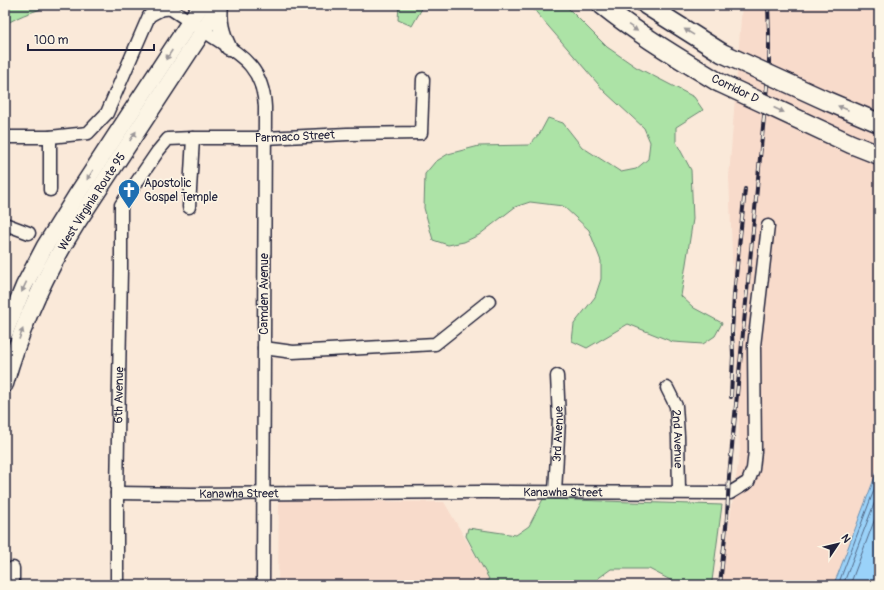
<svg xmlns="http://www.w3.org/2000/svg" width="884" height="590" font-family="Pangolin,sans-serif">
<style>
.built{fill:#f8dbcb}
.green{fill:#ace3a6;stroke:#678270}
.water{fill:#9ad2f9;stroke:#6a8cad}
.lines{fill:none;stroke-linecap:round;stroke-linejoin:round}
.shore{stroke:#526887;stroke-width:1}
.minor-casing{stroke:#22223b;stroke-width:15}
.major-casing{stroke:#22223b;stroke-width:19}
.highway-casing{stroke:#22223b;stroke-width:21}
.minor{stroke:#fcf5e5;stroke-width:12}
.major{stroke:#fcf5e5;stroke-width:16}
.highway{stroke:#fcf5e5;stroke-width:18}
.rail-casing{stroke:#22223b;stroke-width:4}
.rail{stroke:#fcf5e5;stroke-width:2.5;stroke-dasharray:8;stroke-linecap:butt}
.highway-bridge-casing{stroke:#22223b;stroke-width:21;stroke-linecap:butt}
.highway-bridge{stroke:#fcf5e5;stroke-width:18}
.oneway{fill:#9a9698}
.labels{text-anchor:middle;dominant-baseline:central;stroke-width:3;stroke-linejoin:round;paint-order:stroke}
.street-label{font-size:12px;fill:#22223b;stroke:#fcf5e5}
.poi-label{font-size:12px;fill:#22223b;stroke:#fcf5e5;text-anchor:start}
</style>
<rect width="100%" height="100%" fill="#fae9d9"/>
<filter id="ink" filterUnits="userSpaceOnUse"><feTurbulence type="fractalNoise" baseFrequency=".025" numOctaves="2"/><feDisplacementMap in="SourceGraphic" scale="8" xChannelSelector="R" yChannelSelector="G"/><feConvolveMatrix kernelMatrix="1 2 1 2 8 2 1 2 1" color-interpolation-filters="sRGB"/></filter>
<g filter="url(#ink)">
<g class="built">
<polygon points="742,5 879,5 879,466 833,585 720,585 740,451 729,177"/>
<polygon points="279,500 444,502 489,579 481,585 278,585"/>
</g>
<g class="green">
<path d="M5,5H59C42,8 19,15 5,25Z"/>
<polygon points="399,5 424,5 412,26 398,20"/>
<polygon points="530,5 565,5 607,47 636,67 694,97 703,110 676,127 676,142 691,170 693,219 681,296 694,308 722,323 715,336 703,344 673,342 628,324 587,348 572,341 574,324 595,297 601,279 601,261 589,230 563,206 530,202 515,207 479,235 464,242 448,245 433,240 424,208 425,174 435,162 448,154 479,146 529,145 540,133 548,118 563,123 582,147 621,172 636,169 648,159 650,142 644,128 605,92"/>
<polygon points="543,499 722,505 712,581 710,585 680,585 649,569 611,569 589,585 481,585 489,579 466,536 468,528 516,535 529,526"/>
</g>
<polygon class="water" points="879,466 879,585 833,585 838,574"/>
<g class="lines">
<g class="shore">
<polyline points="838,585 879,477"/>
<polyline points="843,585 879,491"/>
<polyline points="850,585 879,508"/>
</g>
<g class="minor-casing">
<g id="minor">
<path d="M5,137H50L88,133L107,113L149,16C158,11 161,8 171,9C184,17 197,27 210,35C240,55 263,66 265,107L263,585"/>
<polyline points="50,137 50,190"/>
<polyline points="189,207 193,138"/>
<polyline points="5,224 29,233"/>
<polyline points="264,348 293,352 435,344 489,301"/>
<path id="s1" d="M667,388L676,406L678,436L679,492"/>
<path id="s2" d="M555,492L559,419L557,376"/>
<path id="s3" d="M117,493L191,494L484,492L730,493L748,482L753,469L755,451L754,346L768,226"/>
<polyline points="13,585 13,568"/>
<path id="s4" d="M117,585V493L121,268V205L158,151L168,139L193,138H265L347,134L421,133L423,79"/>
</g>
</g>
<g class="major-casing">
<g id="major">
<path d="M220,5C218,21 221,33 228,47"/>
<polyline points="5,332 24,286 45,246 76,196 201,5"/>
<path id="s5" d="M5,384C21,326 45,274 77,223L203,31L219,5"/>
</g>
</g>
<g class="highway-casing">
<g id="highway">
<path d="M602,5C638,34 679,58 718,82"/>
<polyline points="646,5 722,53"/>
</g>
</g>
<use href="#minor" class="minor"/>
<use href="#major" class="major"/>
<use href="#highway" class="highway"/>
<g class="rail-casing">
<g id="rail">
<polyline points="731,397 733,355 732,333 734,295 745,189"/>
<polyline points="720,585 727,517 729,477 769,65 769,35 768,5"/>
</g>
</g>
<use href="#rail" class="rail"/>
<g class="highway-bridge-casing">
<g id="highway-bridge">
<polyline points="722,53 827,101 879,123"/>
<polyline points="718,82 851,144 879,155"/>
</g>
</g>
<use href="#highway-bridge" class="highway-bridge"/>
</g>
<defs><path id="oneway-solid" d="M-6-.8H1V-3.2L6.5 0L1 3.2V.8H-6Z"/></defs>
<g class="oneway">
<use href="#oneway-solid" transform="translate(633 28) rotate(34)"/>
<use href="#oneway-solid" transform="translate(689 32) rotate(-148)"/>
<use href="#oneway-solid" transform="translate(169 55) rotate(123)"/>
<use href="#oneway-solid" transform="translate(843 108) rotate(-157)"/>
<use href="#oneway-solid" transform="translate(779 110) rotate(25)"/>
<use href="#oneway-solid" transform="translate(133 136) rotate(-57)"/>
<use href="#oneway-solid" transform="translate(90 175) rotate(123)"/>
<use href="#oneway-solid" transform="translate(24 287) rotate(115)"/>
<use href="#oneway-solid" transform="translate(21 334) rotate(-70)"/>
</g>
</g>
<defs>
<g id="church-pin" transform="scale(1.15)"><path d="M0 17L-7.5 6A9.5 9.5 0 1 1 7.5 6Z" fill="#1f6fb2" stroke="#fcf5e5"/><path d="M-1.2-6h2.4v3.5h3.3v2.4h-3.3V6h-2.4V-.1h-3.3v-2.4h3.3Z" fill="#fff"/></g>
</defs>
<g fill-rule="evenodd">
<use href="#church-pin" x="129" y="190"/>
</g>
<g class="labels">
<g class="street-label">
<text transform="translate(735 89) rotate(26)">Corridor D</text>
<text stroke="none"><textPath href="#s4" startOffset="588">Parmaco Street</textPath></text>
<text stroke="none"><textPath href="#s5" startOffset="203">West Virginia Route 95</textPath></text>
<text transform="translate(264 294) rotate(-90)">Camden Avenue</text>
<text stroke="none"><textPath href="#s4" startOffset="190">6th Avenue</textPath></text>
<text stroke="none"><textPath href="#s2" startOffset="58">3rd Avenue</textPath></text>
<text stroke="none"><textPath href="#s1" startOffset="53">2nd Avenue</textPath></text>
<text stroke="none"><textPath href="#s3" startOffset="446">Kanawha Street</textPath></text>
<text stroke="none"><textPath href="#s3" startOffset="122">Kanawha Street</textPath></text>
</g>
<g class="poi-label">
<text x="144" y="183">Apostolic<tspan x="144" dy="14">Gospel Temple</tspan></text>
</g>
</g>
<rect width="884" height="590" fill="none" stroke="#fcf5e5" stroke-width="20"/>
<rect x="10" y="10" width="864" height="570" fill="none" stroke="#22223b" stroke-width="1.5" filter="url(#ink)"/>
<g transform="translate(838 544) rotate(55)" stroke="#fcf5e5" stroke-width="3" paint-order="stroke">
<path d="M0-3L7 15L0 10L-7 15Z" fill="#22223b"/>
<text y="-6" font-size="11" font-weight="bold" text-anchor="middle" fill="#22223b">N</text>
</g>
<path d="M28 44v6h126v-6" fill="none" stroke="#22223b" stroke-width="2"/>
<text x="34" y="44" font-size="12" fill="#22223b" stroke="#fcf5e5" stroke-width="3" paint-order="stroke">100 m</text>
</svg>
